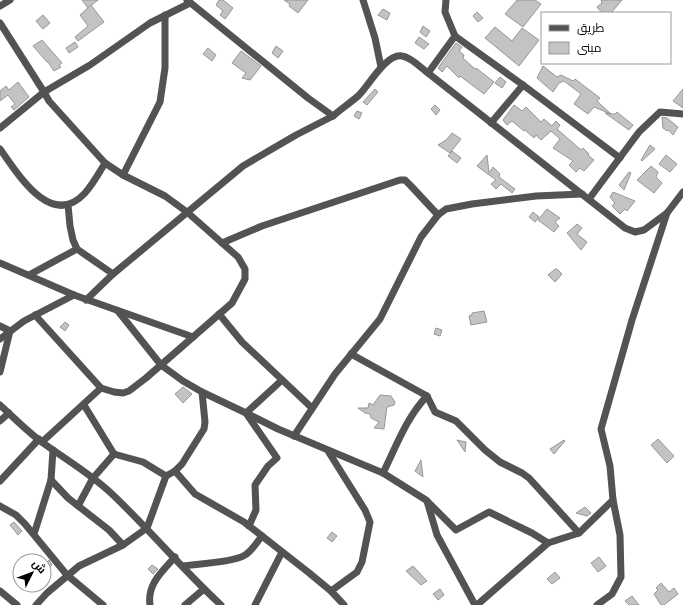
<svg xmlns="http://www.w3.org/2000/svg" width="683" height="605" font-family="Karla,Cairo,sans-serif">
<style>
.building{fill:#c3c3c3;stroke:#979797}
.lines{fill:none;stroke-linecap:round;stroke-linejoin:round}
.minor{stroke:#535353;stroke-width:7}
</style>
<rect width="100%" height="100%" fill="#fff"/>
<g class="building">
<polygon points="82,0 98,0 88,8"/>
<polygon points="219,0 223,0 233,8 225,19 220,15 223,11 216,5"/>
<polygon points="284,0 308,0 298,13 289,6 290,4"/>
<polygon points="517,0 535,0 541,4 523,27 505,14"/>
<polygon points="601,0 622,0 611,13 602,13 597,7 602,3"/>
<polygon points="91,5 104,22 78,41 75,37 88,26 80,15"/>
<polygon points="383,9 390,13 387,20 378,15"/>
<polygon points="477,12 483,18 478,22 473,16"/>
<polygon points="43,15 50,23 43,29 36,21"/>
<polygon points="423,26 430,31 426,37 420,32"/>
<polygon points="495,27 512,41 522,28 539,40 519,66 485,38"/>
<polygon points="419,37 429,44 424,49 415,43"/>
<polygon points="42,40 62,63 59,65 61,67 54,71 48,62 47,62 33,46"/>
<polygon points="75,42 78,47 69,53 66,48"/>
<polygon points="456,43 462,47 459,51 464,55 463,58 475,69 476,68 494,82 484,94 460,76 459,78 447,66 442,72 438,68"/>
<polygon points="276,46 283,51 278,58 272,53"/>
<polygon points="208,48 216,55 212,61 203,54"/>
<polygon points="241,51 261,66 250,80 242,78 246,73 232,63"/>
<polygon points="543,66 557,77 561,75 573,81 575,79 600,98 597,101 611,114 615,114 617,112 633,125 629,130 605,113 611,114 594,107 588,114 574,104 581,94 564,81 559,83 553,92 537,78"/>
<polygon points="500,77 506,82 502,88 495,83"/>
<polygon points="18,82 29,97 14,110 11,107 15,104 8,95 0,101 0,91 6,86 9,90"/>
<polygon points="375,89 378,92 367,105 363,102"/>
<polygon points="683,89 683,108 673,101"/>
<polygon points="435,105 440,110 436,115 431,109"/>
<polygon points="514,105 522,111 526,107 541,122 544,119 552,126 556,121 560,125 557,129 581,150 583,148 589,154 588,155 594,160 584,171 580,168 576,172 569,165 573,161 553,148 560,139 551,131 541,140 536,135 534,138 525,130 524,131 512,121 507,125 503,120"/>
<polygon points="357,111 362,113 359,119 354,116"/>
<polygon points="662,117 667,118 678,127 673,135 668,130 667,131 663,128"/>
<polygon points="452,133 461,139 450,153 438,145 446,140"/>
<polygon points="650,145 655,149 642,161 641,160"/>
<polygon points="452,151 461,158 457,163 448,156"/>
<polygon points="487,155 489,173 493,167 500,174 499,177 515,189 512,193 501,184 496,189 491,184 496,180 477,166"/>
<polygon points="666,155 677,164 670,172 659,164"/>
<polygon points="651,166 658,172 656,177 662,183 654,193 637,180"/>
<polygon points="629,172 631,173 624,190 619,185"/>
<polygon points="613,192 635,201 627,211 625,209 620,214 612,206 615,203 610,197"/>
<polygon points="547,209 560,218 555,222 559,226 554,232 538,220"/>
<polygon points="533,212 539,217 535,222 529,217"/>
<polygon points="577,224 582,228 577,234 587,242 581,250 567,233"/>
<polygon points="555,269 557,269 562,274 555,282 548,275"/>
<polygon points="484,311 487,322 471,325 469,316 472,315 472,313"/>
<polygon points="65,322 69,325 65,331 60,327"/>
<polygon points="436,328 442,330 440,336 434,334"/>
<polygon points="183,387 192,394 183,403 175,394"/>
<polygon points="380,395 391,396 395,402 394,405 387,407 384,429 374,428 379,422 371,418 370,414 365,413 358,408 368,408 369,403 373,405"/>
<polygon points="658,439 674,456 667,463 651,445"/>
<polygon points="457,440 466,442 465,452"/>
<polygon points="564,440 565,441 554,454 550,449"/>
<polygon points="421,460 423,477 415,471"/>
<polygon points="585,507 591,513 587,516 576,513"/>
<polygon points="14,522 22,531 18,535 10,525"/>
<polygon points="332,532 337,536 332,542 327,538"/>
<polygon points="599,557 606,566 598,572 591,563"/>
<polygon points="49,560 52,565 48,569 44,565"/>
<polygon points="152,565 158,569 153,574 148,569"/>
<polygon points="413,566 427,581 421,585 406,571"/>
<polygon points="555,572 560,578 552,584 547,579"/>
<polygon points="661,583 669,592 674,588 678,594 664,605 661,605 654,594 658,590 656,588"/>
<polygon points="440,589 444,595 438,600 433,594"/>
<polygon points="632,596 639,605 629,605 625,601"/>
</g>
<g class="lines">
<g class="minor">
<path d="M187,0L308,98L333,116C341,109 350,103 358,96C368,87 386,53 402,56C411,57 421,68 428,73L625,228L635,232L644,230L667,213L683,192"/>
<polyline points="363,0 375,38 381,67"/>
<polyline points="446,0 445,12 455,36 523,85 620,158"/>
<polyline points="0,6 10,0"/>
<polyline points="0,23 44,92 49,101 105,163 123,175 165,196 187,212 238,257 245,269 245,279 232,303 146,378 129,391 123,393 114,392 101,388 35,315"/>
<polyline points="428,73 455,36"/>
<polyline points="491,123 523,85"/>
<polyline points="0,128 44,92 90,65 150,23 190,3"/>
<path d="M0,149C18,174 51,230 85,193C93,184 99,173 105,163"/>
<polyline points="123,175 160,102 165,68 165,15"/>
<polyline points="589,199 639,132 660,112 683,114"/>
<polyline points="68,205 70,226 73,240 77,249 113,274"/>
<polyline points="222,243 262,226 400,180 405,180 411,186 438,215"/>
<polyline points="0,263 74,295 193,337"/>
<polyline points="29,275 77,249"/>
<polyline points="86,300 113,274 243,166 296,135 333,116"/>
<polyline points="219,314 242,342 312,408"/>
<polyline points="0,326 10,331 0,372"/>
<polyline points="0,339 24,321 74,295"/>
<polyline points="351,354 427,396 435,412 456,421 485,450 500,462 522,473 529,478 579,533"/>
<polyline points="202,392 246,413 278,429 383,473 426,500 456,530 489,512 532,533 548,543"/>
<path d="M0,405C13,417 25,429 39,440C63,458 90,473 112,494C150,530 183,570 221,605"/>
<polyline points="84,405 114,454 143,462 166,476"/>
<polyline points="0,421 9,413"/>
<polyline points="294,436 335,374 380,319 421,237 438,215 446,209 472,204 536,196 582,194"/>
<polyline points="42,442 101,388"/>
<polyline points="328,451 365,510 370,522 362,562 357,572 331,591"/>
<polyline points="175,471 195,494 244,522 308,572 331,591 344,605"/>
<path d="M383,473C396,447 406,418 427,396"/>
<polyline points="51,480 68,498 109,530 123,545"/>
<polyline points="0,481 39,439"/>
<polyline points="427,501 437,535 475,605"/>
<polyline points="0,506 16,515 25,524 67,575 103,605"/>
<polyline points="78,506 93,478 114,454"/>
<polyline points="249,526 256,510 255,485 268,466 277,458 246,413 282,380"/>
<polyline points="34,534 51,480 53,450"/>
<path d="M183,566C197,564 235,562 245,555C252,551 257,542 262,536"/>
<polyline points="0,591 17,605"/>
<polyline points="36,605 47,593 79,566 123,545 147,528 166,476 175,471 182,464 204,429 205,422 202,392 183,381 161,365 118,311"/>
<path d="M150,605C147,584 162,572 175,557"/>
<polyline points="185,605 204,589"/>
<polyline points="255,605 282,552"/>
<polyline points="477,605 548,543 579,533 613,500 610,466 601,429 632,320 667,213"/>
<polyline points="597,605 612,594 621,577 620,535 613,500"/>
</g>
</g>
<rect x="541" y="12" width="130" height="52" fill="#ffffff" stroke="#999999"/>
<rect x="549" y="25" width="20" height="6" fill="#535353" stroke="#999999"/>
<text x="577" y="32" font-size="12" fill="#000000">طريق</text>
<rect x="549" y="42" width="20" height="12" fill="#c3c3c3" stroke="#999999"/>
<text x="577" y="52" font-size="12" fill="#000000">مبنى</text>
<g transform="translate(32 573) rotate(48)"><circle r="19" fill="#ffffff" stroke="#999999"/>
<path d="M0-3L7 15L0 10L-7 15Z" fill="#000000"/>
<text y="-6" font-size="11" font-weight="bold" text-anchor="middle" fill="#000000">ش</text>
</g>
</svg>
